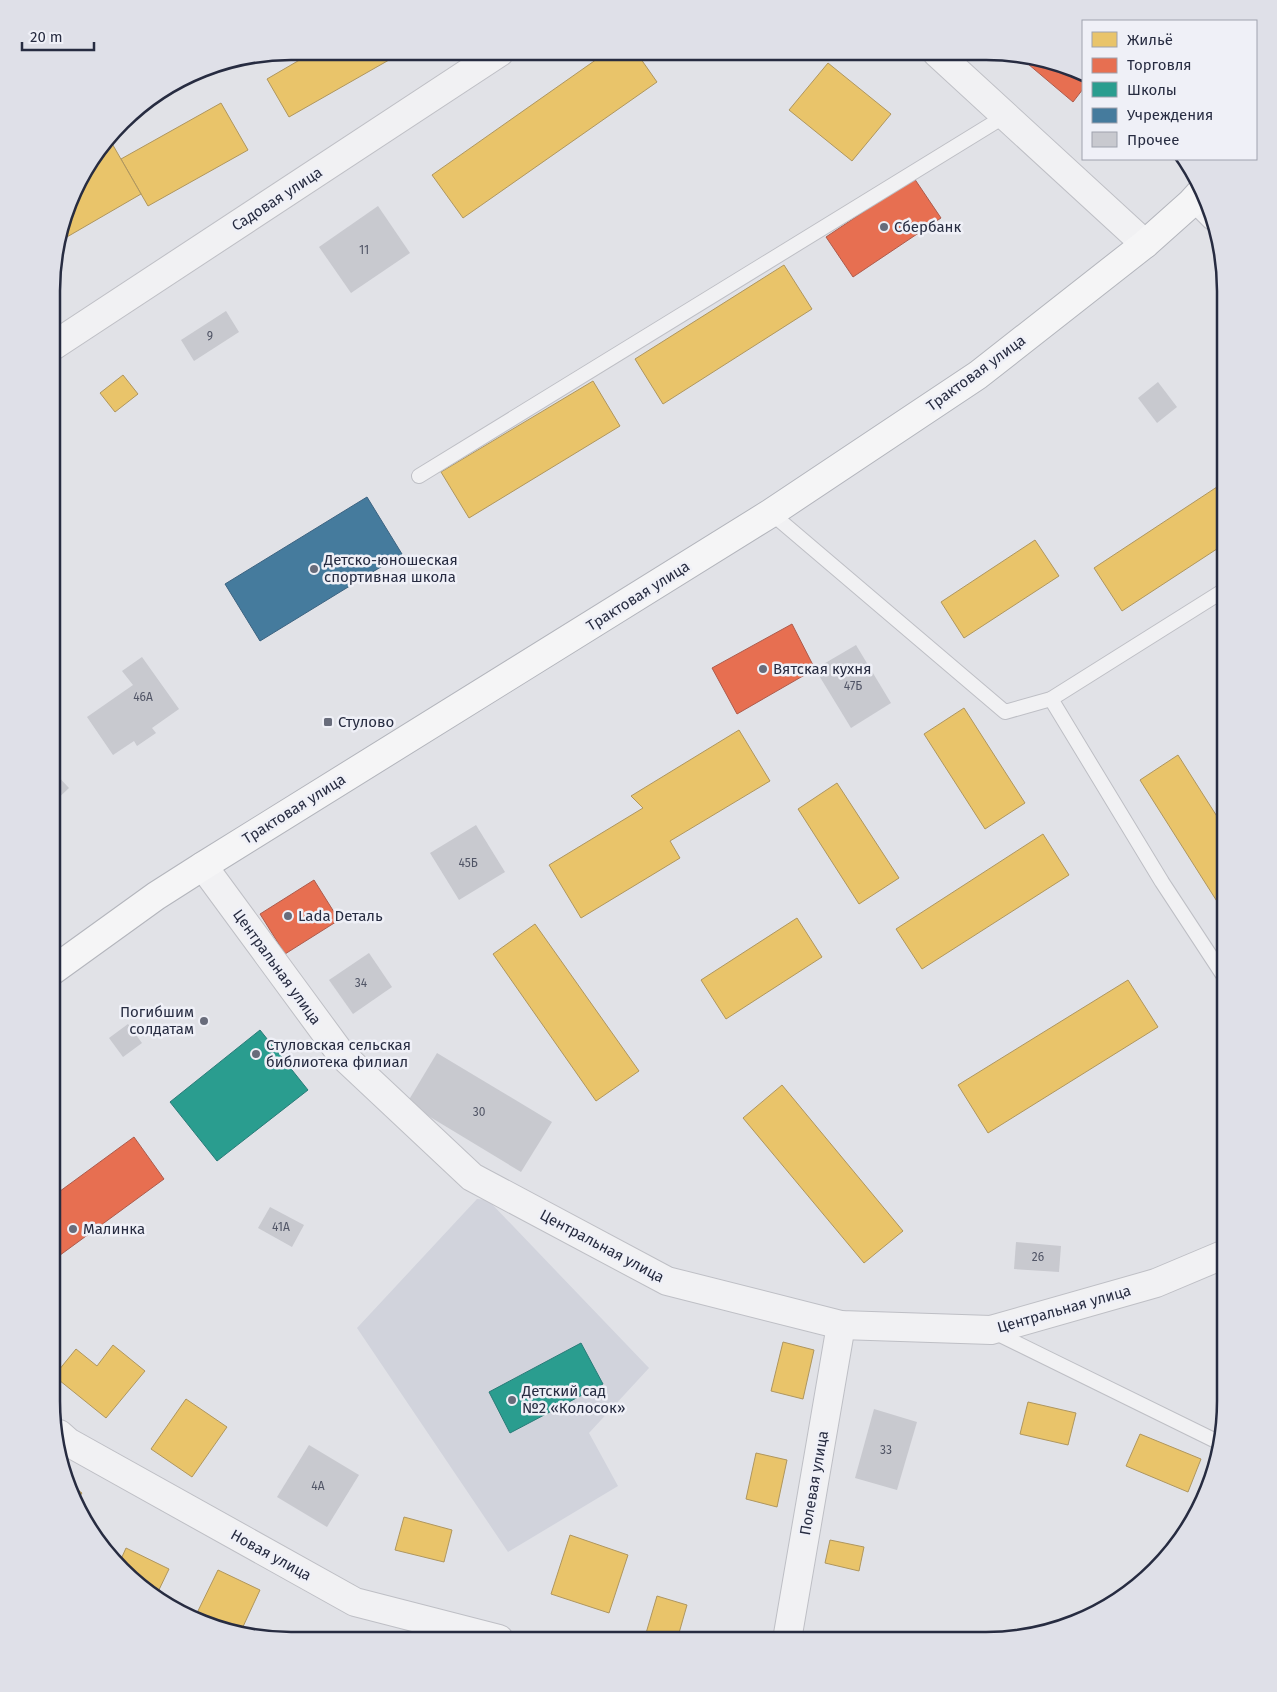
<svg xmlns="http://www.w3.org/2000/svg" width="1277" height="1692" font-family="'Fira Sans',sans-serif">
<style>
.built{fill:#d1d3dc}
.homes{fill:#e9c46a;stroke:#af965e}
.shops{fill:#e76f51;stroke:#ad5b4c}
.schools{fill:#2a9d8f;stroke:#297b78}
.public{fill:#457b9d;stroke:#3c6381}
.building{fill:#c8c9cf}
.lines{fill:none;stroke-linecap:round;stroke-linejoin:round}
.service-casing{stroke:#bebfc5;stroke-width:16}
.minor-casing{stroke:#bebfc5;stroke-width:30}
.trunk-casing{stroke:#b3b5bc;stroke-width:30}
.service{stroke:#f1f1f3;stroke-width:14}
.minor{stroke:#f1f1f3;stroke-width:28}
.trunk{stroke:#f5f5f6;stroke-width:28}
.poi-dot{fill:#686c7b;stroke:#eff0f7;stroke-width:2}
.labels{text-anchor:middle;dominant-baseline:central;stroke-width:5;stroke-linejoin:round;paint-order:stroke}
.number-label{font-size:12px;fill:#515566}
.street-label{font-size:15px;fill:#272c41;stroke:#eff0f7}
.poi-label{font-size:15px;fill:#272c41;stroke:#eff0f7;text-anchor:start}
.rim{fill:none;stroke:#272c41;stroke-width:2.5}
</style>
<rect width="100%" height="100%" fill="#e1e2e7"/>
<polygon class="built" points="477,1199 488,1200 649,1368 589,1433 618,1486 508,1552 357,1328"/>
<g class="homes">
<polygon points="315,51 403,52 289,117 267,79"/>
<polygon points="607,52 636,52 657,82 463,218 432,175"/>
<polygon points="828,63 891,114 852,161 789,110"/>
<polygon points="221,103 248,150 148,206 121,159"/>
<polygon points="110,140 141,194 60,241 83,172"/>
<polygon points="784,265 812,309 663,404 635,359"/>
<polygon points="123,375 138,394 115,412 100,393"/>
<polygon points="593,381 620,426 469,518 441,472"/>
<polygon points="1226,481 1226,543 1122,611 1094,568"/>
<polygon points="1035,540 1059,576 964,638 941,602"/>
<polygon points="964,708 1025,803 985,829 924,734"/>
<polygon points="739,730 770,781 670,841 680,858 581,918 549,865 643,808 631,796"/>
<polygon points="1178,755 1225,829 1225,914 1140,780"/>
<polygon points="837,783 899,878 859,904 798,809"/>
<polygon points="1043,834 1069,875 922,969 896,929"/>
<polygon points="797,918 822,957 726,1019 701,980"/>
<polygon points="535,924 639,1071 596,1101 493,954"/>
<polygon points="1128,980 1158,1027 988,1133 958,1085"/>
<polygon points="782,1085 903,1231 864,1263 743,1118"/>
<polygon points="783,1342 814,1350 803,1399 771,1391"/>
<polygon points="113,1345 145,1371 106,1418 54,1376 76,1349 97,1366"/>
<polygon points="186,1399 227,1427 192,1477 151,1449"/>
<polygon points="1028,1402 1076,1413 1068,1445 1020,1434"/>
<polygon points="1140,1434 1201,1459 1188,1492 1126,1466"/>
<polygon points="756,1453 787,1460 777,1507 746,1499"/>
<polygon points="71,1485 82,1493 75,1503"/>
<polygon points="404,1517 452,1530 444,1562 395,1550"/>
<polygon points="570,1535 628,1555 609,1613 551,1594"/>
<polygon points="830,1540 864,1547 859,1571 825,1563"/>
<polygon points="126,1548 169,1569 155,1598 118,1566"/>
<polygon points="218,1570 260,1590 241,1631 196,1615"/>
<polygon points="657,1596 687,1605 677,1640 644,1640"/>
</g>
<g class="shops">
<polygon points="1015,53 1083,78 1083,89 1073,102"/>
<polygon points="914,178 941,218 853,277 826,237"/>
<polygon points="792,624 815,669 737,714 712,668"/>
<polygon points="314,880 339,920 285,954 260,914"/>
<polygon points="134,1137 164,1179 52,1261 52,1197"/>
</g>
<g class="schools">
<polygon points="260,1030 308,1090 217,1161 170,1102"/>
<polygon points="581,1343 603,1384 510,1433 489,1392"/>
</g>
<polygon class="public" points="367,497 402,554 260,641 225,584"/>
<g class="building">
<polygon points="378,206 410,253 351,293 319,247"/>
<polygon points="226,311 239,332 194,361 181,340"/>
<polygon points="1158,382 1177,407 1157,423 1138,398"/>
<polygon points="856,645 891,703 851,728 815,669"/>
<polygon points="142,657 179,709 152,728 156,733 137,746 134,741 113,755 87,717 133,685 122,671"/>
<polygon points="55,773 69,788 52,804 52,775"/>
<polygon points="476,825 505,872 459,900 430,853"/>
<polygon points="369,953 392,987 353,1014 329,980"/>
<polygon points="128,1024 142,1043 123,1057 109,1038"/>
<polygon points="437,1053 552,1122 521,1172 407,1103"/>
<polygon points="270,1207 304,1225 292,1247 258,1228"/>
<polygon points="1016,1242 1061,1246 1059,1272 1014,1269"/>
<polygon points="874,1409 917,1422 897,1490 855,1478"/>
<polygon points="309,1445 359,1475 327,1527 277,1497"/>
</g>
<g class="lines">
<g class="service-casing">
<g id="service">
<polyline points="1191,203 1210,222"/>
<polyline points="419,476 1005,116"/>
<polyline points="771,513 1005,712 1051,699 1226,589"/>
<polyline points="1051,699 1162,882 1225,978"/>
<polyline points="994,1332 1220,1443"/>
</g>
</g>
<g class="minor-casing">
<g id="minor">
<polyline points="937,53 1145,244"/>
<polyline points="53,346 500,52"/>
<polyline points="203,866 341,1054 472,1177 667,1281 841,1325 991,1330 1156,1283 1225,1254"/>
<polyline points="59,1434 68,1442 355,1602 499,1639"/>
<polyline points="787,1640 841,1325"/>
</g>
</g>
<g class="trunk-casing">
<polyline id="trunk" points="52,971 156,896 203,866 771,513 978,375 1145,244 1191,203 1202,191"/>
</g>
<use href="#service" class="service"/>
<use href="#minor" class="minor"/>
<use href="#trunk" class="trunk"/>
</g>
<g class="poi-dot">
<circle cx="884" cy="227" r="5"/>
<circle cx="314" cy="569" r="5"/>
<circle cx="763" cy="669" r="5"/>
<rect x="323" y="717" width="10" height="10" rx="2.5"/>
<circle cx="288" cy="916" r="5"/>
<circle cx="204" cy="1021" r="5"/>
<circle cx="256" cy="1054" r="5"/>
<circle cx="73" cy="1229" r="5"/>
<circle cx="512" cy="1400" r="5"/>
</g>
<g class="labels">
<g class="number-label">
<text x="364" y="250">11</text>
<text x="210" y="336">9</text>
<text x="853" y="686">47Б</text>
<text x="143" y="697">46А</text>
<text x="468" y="863">45Б</text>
<text x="361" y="983">34</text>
<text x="479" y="1112">30</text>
<text x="281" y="1227">41А</text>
<text x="1038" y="1257">26</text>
<text x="886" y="1450">33</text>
<text x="318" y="1486">4А</text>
</g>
<g class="street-label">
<text transform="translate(277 199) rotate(-33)">Садовая улица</text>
<text transform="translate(976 373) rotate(-36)">Трактовая улица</text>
<text transform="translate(638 596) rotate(-32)">Трактовая улица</text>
<text transform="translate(294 809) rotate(-32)">Трактовая улица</text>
<text transform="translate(277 967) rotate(54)">Центральная улица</text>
<text transform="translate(602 1246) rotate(28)">Центральная улица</text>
<text transform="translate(1064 1309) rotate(-16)">Центральная улица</text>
<text transform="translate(814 1483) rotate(-80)">Полевая улица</text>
<text transform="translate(271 1555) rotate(29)">Новая улица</text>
</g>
<g class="poi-label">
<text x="894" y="227">Сбербанк</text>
<text x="324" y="560">Детско-юношеская<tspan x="324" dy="17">спортивная школа</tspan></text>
<text x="773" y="669">Вятская кухня</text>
<text x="338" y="722">Стулово</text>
<text x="298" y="916">Lada Dеталь</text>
<text x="194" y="1012" text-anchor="end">Погибшим<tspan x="194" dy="17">солдатам</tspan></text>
<text x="266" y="1045">Стуловская сельская<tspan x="266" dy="17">библиотека филиал</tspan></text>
<text x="83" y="1229">Малинка</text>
<text x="522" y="1391">Детский сад<tspan x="522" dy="17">№2 «Колосок»</tspan></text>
</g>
</g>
<path d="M0 0H1277V1692H0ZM291 60H986A231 231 0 0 1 1217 291V1401A231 231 0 0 1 986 1632H291A231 231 0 0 1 60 1401V291A231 231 0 0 1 291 60Z" fill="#dfe0e8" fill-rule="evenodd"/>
<path class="rim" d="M291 60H986A231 231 0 0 1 1217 291V1401A231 231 0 0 1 986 1632H291A231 231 0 0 1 60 1401V291A231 231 0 0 1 291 60Z"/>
<rect x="1082" y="20" width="175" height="140" fill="#eff0f7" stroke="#9fa2ae"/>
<rect x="1092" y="32" width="25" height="15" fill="#e9c46a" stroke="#9fa2ae"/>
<text x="1127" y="45" font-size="15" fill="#272c41">Жильё</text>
<rect x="1092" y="58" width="25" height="15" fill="#e76f51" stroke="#9fa2ae"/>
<text x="1127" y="70" font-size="15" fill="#272c41">Торговля</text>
<rect x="1092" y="82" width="25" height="15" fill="#2a9d8f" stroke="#9fa2ae"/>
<text x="1127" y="95" font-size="15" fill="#272c41">Школы</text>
<rect x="1092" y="108" width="25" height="15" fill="#457b9d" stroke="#9fa2ae"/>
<text x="1127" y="120" font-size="15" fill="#272c41">Учреждения</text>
<rect x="1092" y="132" width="25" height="15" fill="#c8c9cf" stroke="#9fa2ae"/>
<text x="1127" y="145" font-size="15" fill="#272c41">Прочее</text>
<path d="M22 42v8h72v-8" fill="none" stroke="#272c41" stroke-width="2.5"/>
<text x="30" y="42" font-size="15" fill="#272c41" stroke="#eff0f7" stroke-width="4" paint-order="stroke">20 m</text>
</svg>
